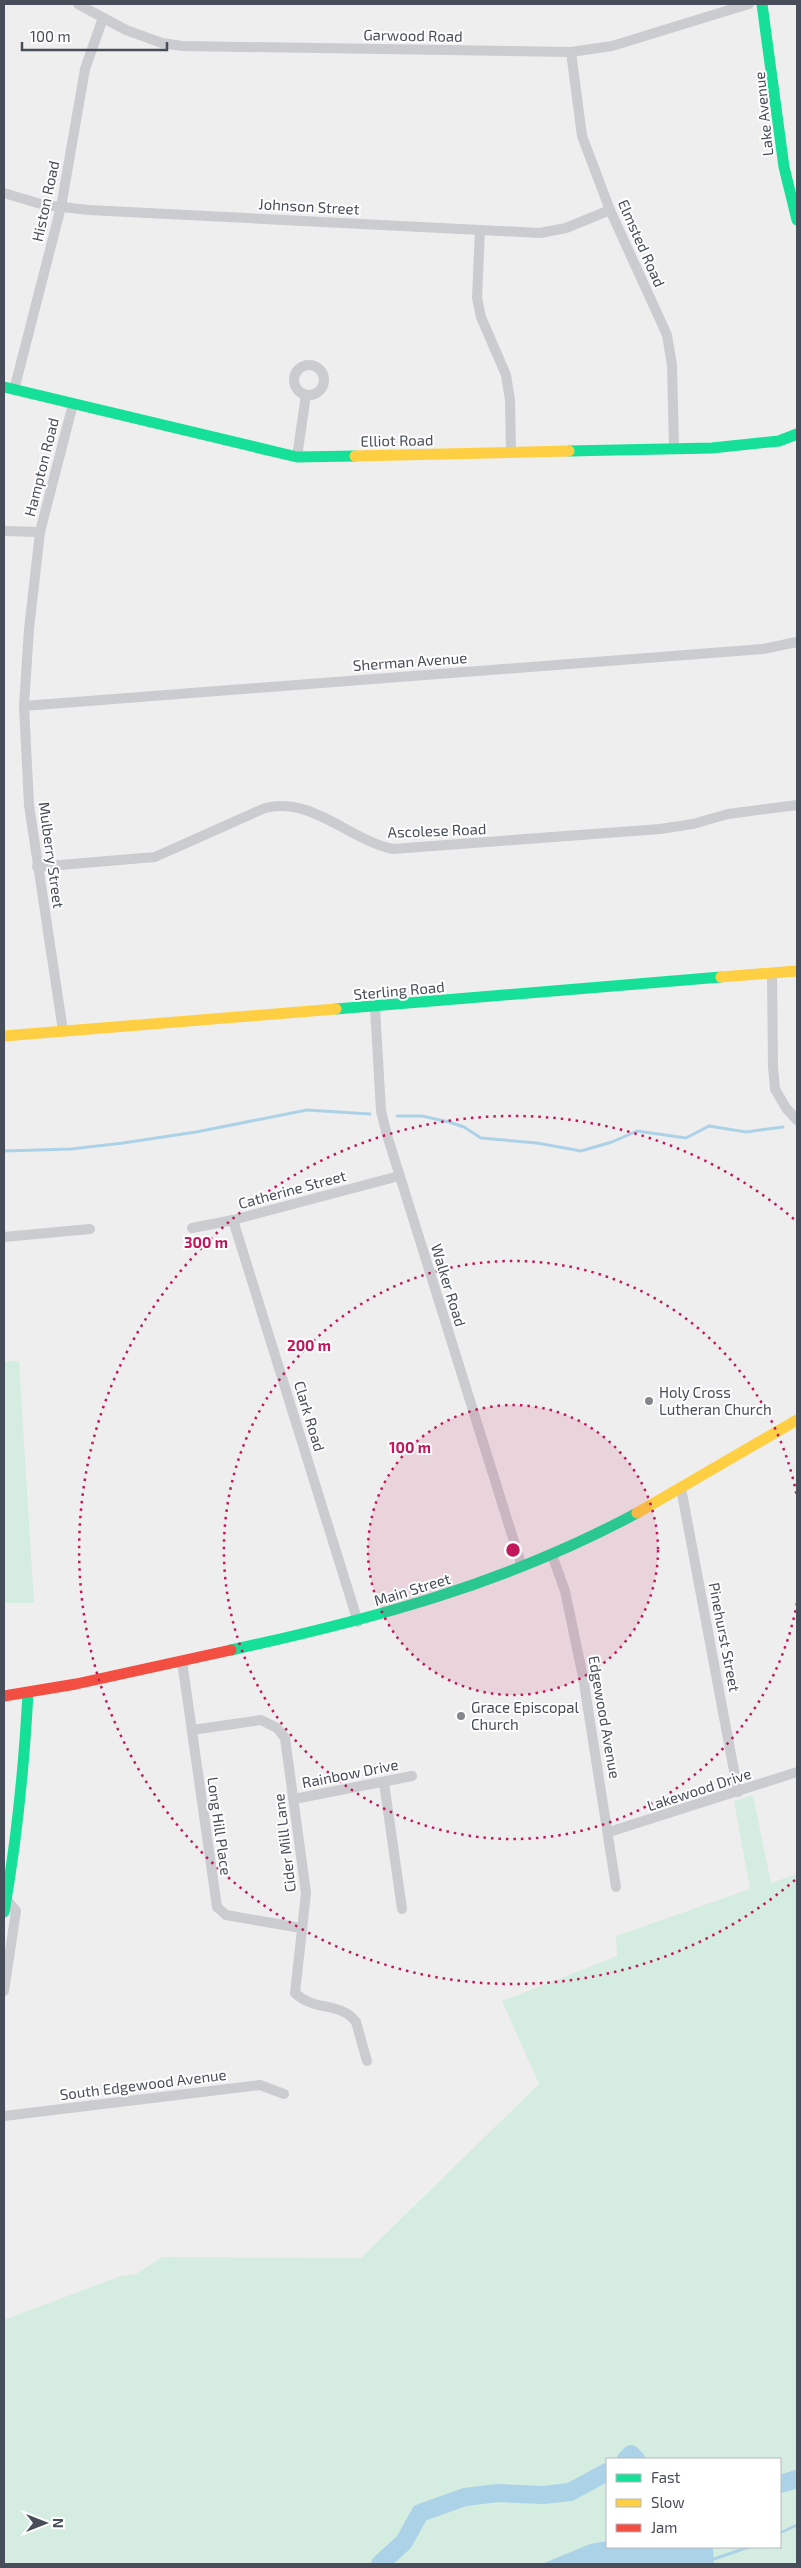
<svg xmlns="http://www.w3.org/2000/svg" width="801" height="2568" font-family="'Exo 2',sans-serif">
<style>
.green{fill:#d5ece1;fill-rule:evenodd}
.water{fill:#acd2e7}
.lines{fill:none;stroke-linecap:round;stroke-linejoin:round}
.stream{stroke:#acd2e7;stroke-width:3}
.river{stroke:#acd2e7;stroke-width:18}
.street{stroke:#cacccf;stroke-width:10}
.fast{stroke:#16e098;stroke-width:11}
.slow{stroke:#ffcf43;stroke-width:11}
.jam{stroke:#f24e42;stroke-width:11}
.ring{fill:none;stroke:#c2185b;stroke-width:2.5;stroke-dasharray:2.5 5}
.poi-dot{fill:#82868d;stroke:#fff;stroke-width:2}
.labels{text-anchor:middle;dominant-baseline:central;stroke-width:4;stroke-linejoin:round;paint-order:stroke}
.street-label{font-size:15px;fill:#474e59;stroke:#fff}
.poi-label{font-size:15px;fill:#474e59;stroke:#fff;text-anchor:start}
.centre{fill:#c2185b;stroke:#fff;stroke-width:2.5}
.ring-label{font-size:15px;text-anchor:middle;font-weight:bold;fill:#c2185b;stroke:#fff;stroke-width:4;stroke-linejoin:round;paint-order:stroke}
</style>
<rect width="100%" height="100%" fill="#efeeee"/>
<g class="green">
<polygon points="4,1361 19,1361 34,1603 4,1603"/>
<path d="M753,1795L771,1883L797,1874V2564H4V2320L121,2276L136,2274L162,2257L361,2258L539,2084L502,2001L617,1956L616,1936L750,1889L734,1801ZM607,2459H780V2547H607Z"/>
</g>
<polygon class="water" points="607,2541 607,2547 713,2547 714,2563 542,2564 590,2544"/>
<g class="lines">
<g class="stream">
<polyline points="397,1116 422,1116 449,1122 464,1127 481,1138 537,1143 581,1151 612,1142 637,1131 686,1138 709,1126 746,1132 783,1127"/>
<polyline points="4,1151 71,1149 123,1143 196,1132 307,1110 370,1114"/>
<polyline points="780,2533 797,2525"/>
<polyline points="711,2560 749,2547"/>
</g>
<g class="river">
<polyline points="626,2459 631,2454 636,2459"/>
<polyline points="780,2484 797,2479"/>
<polyline points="380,2564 404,2542 420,2513 465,2497 498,2493 543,2495 570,2492 607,2472"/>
</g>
<g class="street">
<polyline points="78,4 126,30 162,43 182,46 571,52 612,46 749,4"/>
<polyline points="571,52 582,136 610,210 667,335 672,365 674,448"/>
<polyline points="4,193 44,205 89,210 540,233 566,228 610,210"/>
<polyline points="480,230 477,298 481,317 506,375 510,400 511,452"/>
<circle cx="309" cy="380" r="15"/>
<polyline points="14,390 61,207 85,69 103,18"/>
<polyline points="297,457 306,395"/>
<polyline points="4,531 40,532"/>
<polyline points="24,706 763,649 797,642"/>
<path d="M37,867L155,857L265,808C312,796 349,840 393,849L660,829L693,824L728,814L797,805"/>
<polyline points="772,973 773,1067 775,1089 786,1108 797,1120"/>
<polyline points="375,1007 381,1111 387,1135 522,1567"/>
<polyline points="63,1031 29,805 24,706 29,629 40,532 73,404"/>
<polyline points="233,1220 358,1622"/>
<polyline points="192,1228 233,1220 399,1176"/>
<polyline points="4,1237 90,1229"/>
<polyline points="681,1488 738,1792"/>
<polyline points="552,1555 565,1591 583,1677 616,1887"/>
<polyline points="182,1661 217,1907 226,1915 301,1928"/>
<path d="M192,1730L261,1720L277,1728L285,1738L306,1893L295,1993C315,2012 340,2001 356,2022L367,2061"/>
<polyline points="384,1783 402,1909"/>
<polyline points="294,1799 412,1776"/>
<polyline points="609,1832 797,1772"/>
<polyline points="4,1991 16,1911 7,1900"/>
<polyline points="4,2116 260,2085 284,2094"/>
</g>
<g class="fast">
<polyline points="762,4 784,167 797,220"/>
<polyline points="4,387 297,457 355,456"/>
<polyline points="569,451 712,448 779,441 797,434"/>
<polyline points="336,1009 721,977"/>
<path d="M231,1650C374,1619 507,1583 637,1513"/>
<path d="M4,1912C17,1839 24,1767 28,1693"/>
</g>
<g class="slow">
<polyline points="355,456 569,451"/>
<polyline points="721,977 797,971"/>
<polyline points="4,1036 336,1009"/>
<polyline points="637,1513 797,1420"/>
</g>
<polyline class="jam" points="4,1696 76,1684 231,1650"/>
</g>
<circle cx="513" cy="1550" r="145" fill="#c2185b" fill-opacity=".12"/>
<g class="ring">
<circle cx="513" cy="1550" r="145"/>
<path d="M797 1603A289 289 0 1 1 797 1497"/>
<path d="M795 1880A434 434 0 1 1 795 1220"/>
</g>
<g class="poi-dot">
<circle cx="649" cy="1401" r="5"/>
<circle cx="461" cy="1716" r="5"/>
</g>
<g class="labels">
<g class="street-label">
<text transform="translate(413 35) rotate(1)">Garwood Road</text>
<text transform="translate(763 114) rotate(-96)">Lake Avenue</text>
<text transform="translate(45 201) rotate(-78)">Histon Road</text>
<text transform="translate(309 206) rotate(3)">Johnson Street</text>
<text transform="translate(642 243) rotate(66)">Elmsted Road</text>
<text transform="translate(397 440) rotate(-1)">Elliot Road</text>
<text transform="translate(41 467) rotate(-76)">Hampton Road</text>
<text transform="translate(410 661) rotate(-4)">Sherman Avenue</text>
<text transform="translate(437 830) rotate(-2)">Ascolese Road</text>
<text transform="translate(52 855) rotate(82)">Mulberry Street</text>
<text transform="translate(399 990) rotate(-5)">Sterling Road</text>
<text transform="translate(292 1189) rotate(-15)">Catherine Street</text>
<text transform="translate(449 1285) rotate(73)">Walker Road</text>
<text transform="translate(310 1416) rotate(73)">Clark Road</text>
<text transform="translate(412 1589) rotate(-17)">Main Street</text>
<text transform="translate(725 1637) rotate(79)">Pinehurst Street</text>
<text transform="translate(605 1717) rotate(80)">Edgewood Avenue</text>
<text transform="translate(350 1773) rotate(-11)">Rainbow Drive</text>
<text transform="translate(699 1789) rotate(-18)">Lakewood Drive</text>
<text transform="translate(220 1826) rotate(82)">Long Hill Place</text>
<text transform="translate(284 1843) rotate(-97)">Cider Mill Lane</text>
<text transform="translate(143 2084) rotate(-7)">South Edgewood Avenue</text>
</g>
<g class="poi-label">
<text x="659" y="1392">Holy Cross<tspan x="659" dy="17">Lutheran Church</tspan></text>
<text x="471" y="1707">Grace Episcopal<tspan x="471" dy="17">Church</tspan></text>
</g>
</g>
<circle cx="513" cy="1550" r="8" class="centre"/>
<g class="ring-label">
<text x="206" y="1248">300 m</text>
<text x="309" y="1351">200 m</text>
<text x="410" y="1453">100 m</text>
</g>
<rect width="801" height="2568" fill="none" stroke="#474e59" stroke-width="10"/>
<rect x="606" y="2458" width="175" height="90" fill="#ffffff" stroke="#b5b8bd"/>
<rect x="616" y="2474" width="25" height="8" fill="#16e098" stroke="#b5b8bd"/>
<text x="651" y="2483" font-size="15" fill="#474e59">Fast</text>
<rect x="616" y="2499" width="25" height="8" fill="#ffcf43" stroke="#b5b8bd"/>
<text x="651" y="2508" font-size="15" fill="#474e59">Slow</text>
<rect x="616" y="2524" width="25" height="8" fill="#f24e42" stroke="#b5b8bd"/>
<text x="651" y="2533" font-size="15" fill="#474e59">Jam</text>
<g transform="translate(45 2523) rotate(90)" stroke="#ffffff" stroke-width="4" paint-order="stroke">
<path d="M0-4L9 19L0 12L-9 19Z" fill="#474e59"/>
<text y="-8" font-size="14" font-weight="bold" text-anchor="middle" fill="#474e59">N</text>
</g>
<path d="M22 42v8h145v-8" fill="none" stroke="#474e59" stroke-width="2.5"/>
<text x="30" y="42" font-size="15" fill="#474e59" stroke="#ffffff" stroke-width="4" paint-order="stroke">100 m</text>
</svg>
